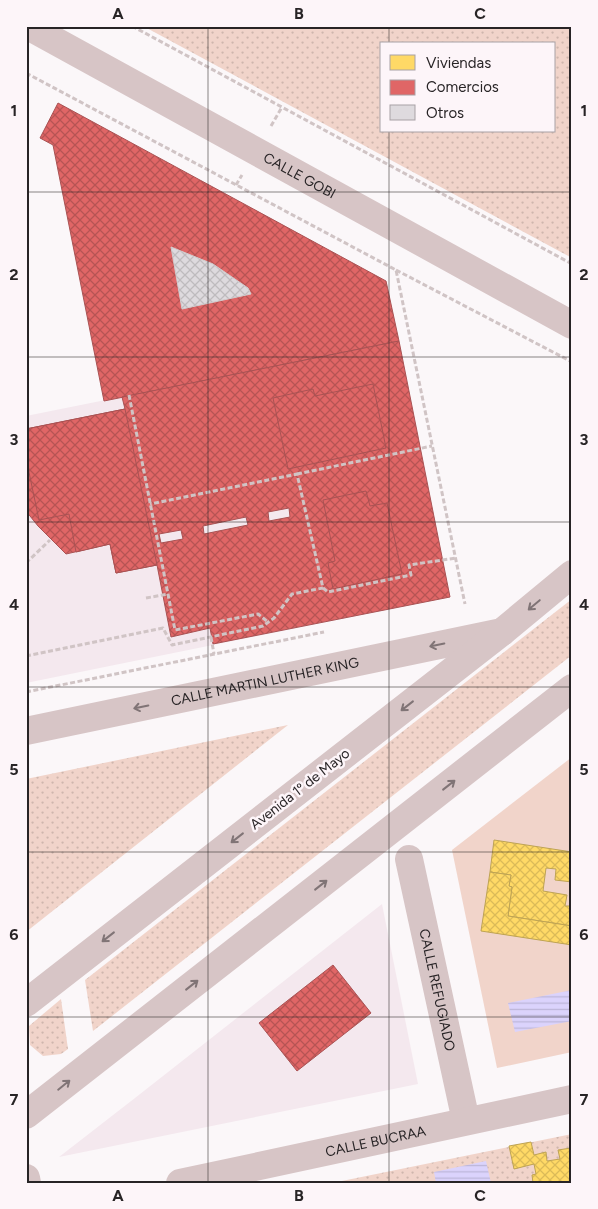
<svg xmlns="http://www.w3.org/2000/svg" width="598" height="1209" font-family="Figtree,sans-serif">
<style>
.built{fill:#f4e8ee}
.grass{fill:url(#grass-dots);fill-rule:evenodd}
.green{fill:#f1d4ca}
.water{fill:url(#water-rules)}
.homes{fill:url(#homes-cross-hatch);stroke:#bea353}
.shops{fill:url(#shops-cross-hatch);stroke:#a95253;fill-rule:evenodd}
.building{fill:url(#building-cross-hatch);stroke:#d0cdcf}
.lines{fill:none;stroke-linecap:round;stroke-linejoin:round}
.path{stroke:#d0c4c5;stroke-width:3;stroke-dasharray:5 2.5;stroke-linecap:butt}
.minor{stroke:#d7c5c6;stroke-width:28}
.tertiary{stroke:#d7c5c6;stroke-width:28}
.oneway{stroke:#807476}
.grid{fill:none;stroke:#282426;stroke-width:1;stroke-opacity:0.55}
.labels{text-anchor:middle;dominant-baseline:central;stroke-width:5;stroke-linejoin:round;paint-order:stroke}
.street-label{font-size:14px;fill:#282426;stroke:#fdf5f9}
.neatline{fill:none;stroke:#282426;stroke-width:2}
.grid-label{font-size:16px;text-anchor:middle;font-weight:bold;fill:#282426}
</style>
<defs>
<pattern id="grass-dots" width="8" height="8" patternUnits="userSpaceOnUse" patternTransform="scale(1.25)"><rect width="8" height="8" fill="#f1d4ca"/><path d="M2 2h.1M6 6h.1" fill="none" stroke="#cfb6ad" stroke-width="1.8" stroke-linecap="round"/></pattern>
<pattern id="water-rules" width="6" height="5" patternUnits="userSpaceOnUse" patternTransform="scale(1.25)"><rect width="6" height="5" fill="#dbd3fc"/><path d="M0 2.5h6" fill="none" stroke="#bcb5d8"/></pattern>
<pattern id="homes-cross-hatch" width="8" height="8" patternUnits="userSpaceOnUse" patternTransform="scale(1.25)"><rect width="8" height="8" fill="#ffd966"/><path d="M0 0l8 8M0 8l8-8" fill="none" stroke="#dbba58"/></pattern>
<pattern id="shops-cross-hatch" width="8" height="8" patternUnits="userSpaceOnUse" patternTransform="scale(1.25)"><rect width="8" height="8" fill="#e06666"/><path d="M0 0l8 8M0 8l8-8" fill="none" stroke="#b65454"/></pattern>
<pattern id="building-cross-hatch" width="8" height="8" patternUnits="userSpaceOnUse" patternTransform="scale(1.25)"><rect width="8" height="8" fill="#dedade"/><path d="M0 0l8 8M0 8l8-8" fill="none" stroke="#bebbbe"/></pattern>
</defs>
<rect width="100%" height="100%" fill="#fbf7f9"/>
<g class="built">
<polygon points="399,341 450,597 26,683 26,416"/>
<polygon points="382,904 418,1084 59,1157 135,1098"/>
</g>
<g class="grass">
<path d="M143,26H572V258ZM382,44H554V131H382Z"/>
<polygon points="572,599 572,655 93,1031 85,980"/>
<polygon points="288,725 26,932 26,779"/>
<polygon points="61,999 68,1049 61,1054 43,1056 30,1045 29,1026"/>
<polygon points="572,1134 572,1183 332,1183"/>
</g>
<polygon class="green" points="572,757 572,1052 497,1068 452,850"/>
<g class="water">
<polygon points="572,990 572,1021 515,1032 508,1003"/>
<polygon points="486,1161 491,1183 436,1183 434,1172"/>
</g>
<g class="homes">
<polygon points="494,840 572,852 572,882 555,880 556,869 546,868 543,891 567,895 565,906 572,906 572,926 508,916 512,887 509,886 511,875 490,872"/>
<polygon points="490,872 511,875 509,886 512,887 508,916 572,926 572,945 481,931"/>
<polygon points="531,1142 534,1155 546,1152 547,1161 560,1159 558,1150 571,1148 572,1183 533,1183 532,1175 536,1174 534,1164 514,1169 509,1146"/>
</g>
<g class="shops">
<polygon points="58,103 386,281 399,341 104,401 53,145 40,138"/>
<path d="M399,341L450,597L213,644L210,628L171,637L157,565L116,573L110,544L66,554L38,526L26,511V429L125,409L122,397ZM289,508L290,517L269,521L268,512ZM246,517L248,525L204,534L203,526ZM181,530L183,539L161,543L159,534Z"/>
<polygon points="373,384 386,448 288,469 273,398 313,389 315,396"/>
<polygon points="125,409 157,565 116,573 110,544 76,552 69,514 39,520 26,458 26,429"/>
<polygon points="366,491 370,506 387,503 402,574 333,589 328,563 335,561 323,500"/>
<polygon points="333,965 371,1013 297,1071 259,1023"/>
</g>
<polygon class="building" points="171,247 213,264 248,288 251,294 182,309"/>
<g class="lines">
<g class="path">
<polyline points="132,26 572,264"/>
<polyline points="26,73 396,270 465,604"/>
<polyline points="271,126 282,107"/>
<polyline points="236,185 242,175"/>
<polyline points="396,270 572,362"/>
<polyline points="129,395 175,630 258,614 268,622"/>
<polyline points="297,474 432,446"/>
<polyline points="26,563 50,540"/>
<polyline points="323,588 328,592 411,575 409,565 456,558"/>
<polyline points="146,598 168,594"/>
<polyline points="211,637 214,654"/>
<polyline points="26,656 163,628 172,645 263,626 274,618 292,594 323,588 297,474 150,504"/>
<polyline points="26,692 324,632"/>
</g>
<g class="minor">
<path id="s1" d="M28,26L572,325"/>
<path id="s2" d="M26,731L502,632"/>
<path id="s3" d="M409,859L466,1121"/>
<polyline points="26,1178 27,1183"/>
<path id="s4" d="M180,1183L572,1099"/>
</g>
<g class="tertiary">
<polyline points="26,1003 502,632 572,574"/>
<polyline points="26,1115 572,688"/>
</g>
</g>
<defs><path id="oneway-shaft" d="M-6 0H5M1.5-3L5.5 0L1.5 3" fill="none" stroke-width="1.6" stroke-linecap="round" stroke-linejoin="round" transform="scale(1.25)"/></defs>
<g class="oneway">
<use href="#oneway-shaft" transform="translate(534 605) rotate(140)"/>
<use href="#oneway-shaft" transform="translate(437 645) rotate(168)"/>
<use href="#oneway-shaft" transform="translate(407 706) rotate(142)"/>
<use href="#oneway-shaft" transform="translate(141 707) rotate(168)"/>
<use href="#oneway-shaft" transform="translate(449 785) rotate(-38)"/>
<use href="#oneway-shaft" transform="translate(237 838) rotate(142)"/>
<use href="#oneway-shaft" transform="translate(321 885) rotate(-38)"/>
<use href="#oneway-shaft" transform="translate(108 937) rotate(142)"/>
<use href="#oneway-shaft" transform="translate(192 985) rotate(-38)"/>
<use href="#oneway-shaft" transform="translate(64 1085) rotate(-39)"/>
</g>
<path class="grid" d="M208,26V1183M389,26V44M389,131V1183M26,192H572M26,357H572M26,522H572M26,687H572M26,852H572M26,1017H572"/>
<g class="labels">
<g class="street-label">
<text stroke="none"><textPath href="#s1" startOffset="310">CALLE GOBI</textPath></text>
<text stroke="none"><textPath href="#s2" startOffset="244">CALLE MARTIN LUTHER KING</textPath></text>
<text transform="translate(300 789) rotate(-38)">Avenida 1º de Mayo</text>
<text stroke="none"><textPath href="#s3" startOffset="134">CALLE REFUGIADO</textPath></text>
<text stroke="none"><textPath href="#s4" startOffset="200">CALLE BUCRAA</textPath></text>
</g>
</g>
<rect width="598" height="1209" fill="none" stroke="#fdf5f9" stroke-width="55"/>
<rect x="380" y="42" width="175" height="90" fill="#fdf5f9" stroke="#a8a1a5"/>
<rect x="390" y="55" width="25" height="15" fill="#ffd966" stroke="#a8a1a5"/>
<text x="426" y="68" font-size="15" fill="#282426">Viviendas</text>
<rect x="390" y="80" width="25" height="15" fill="#e06666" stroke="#a8a1a5"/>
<text x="426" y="92" font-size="15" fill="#282426">Comercios</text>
<rect x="390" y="105" width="25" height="15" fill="#dedade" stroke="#a8a1a5"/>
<text x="426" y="118" font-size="15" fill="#282426">Otros</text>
<rect x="28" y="28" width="542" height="1154" class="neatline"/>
<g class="grid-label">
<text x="118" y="19">A</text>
<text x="299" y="19">B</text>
<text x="480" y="19">C</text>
<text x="14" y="116">1</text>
<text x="584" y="116">1</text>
<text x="14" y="280">2</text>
<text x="584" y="280">2</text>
<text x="14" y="445">3</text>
<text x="584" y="445">3</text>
<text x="14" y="610">4</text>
<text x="584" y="610">4</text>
<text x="14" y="775">5</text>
<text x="584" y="775">5</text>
<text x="14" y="940">6</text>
<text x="584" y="940">6</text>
<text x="14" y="1105">7</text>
<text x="584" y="1105">7</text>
<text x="118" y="1201">A</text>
<text x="299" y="1201">B</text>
<text x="480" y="1201">C</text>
</g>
</svg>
